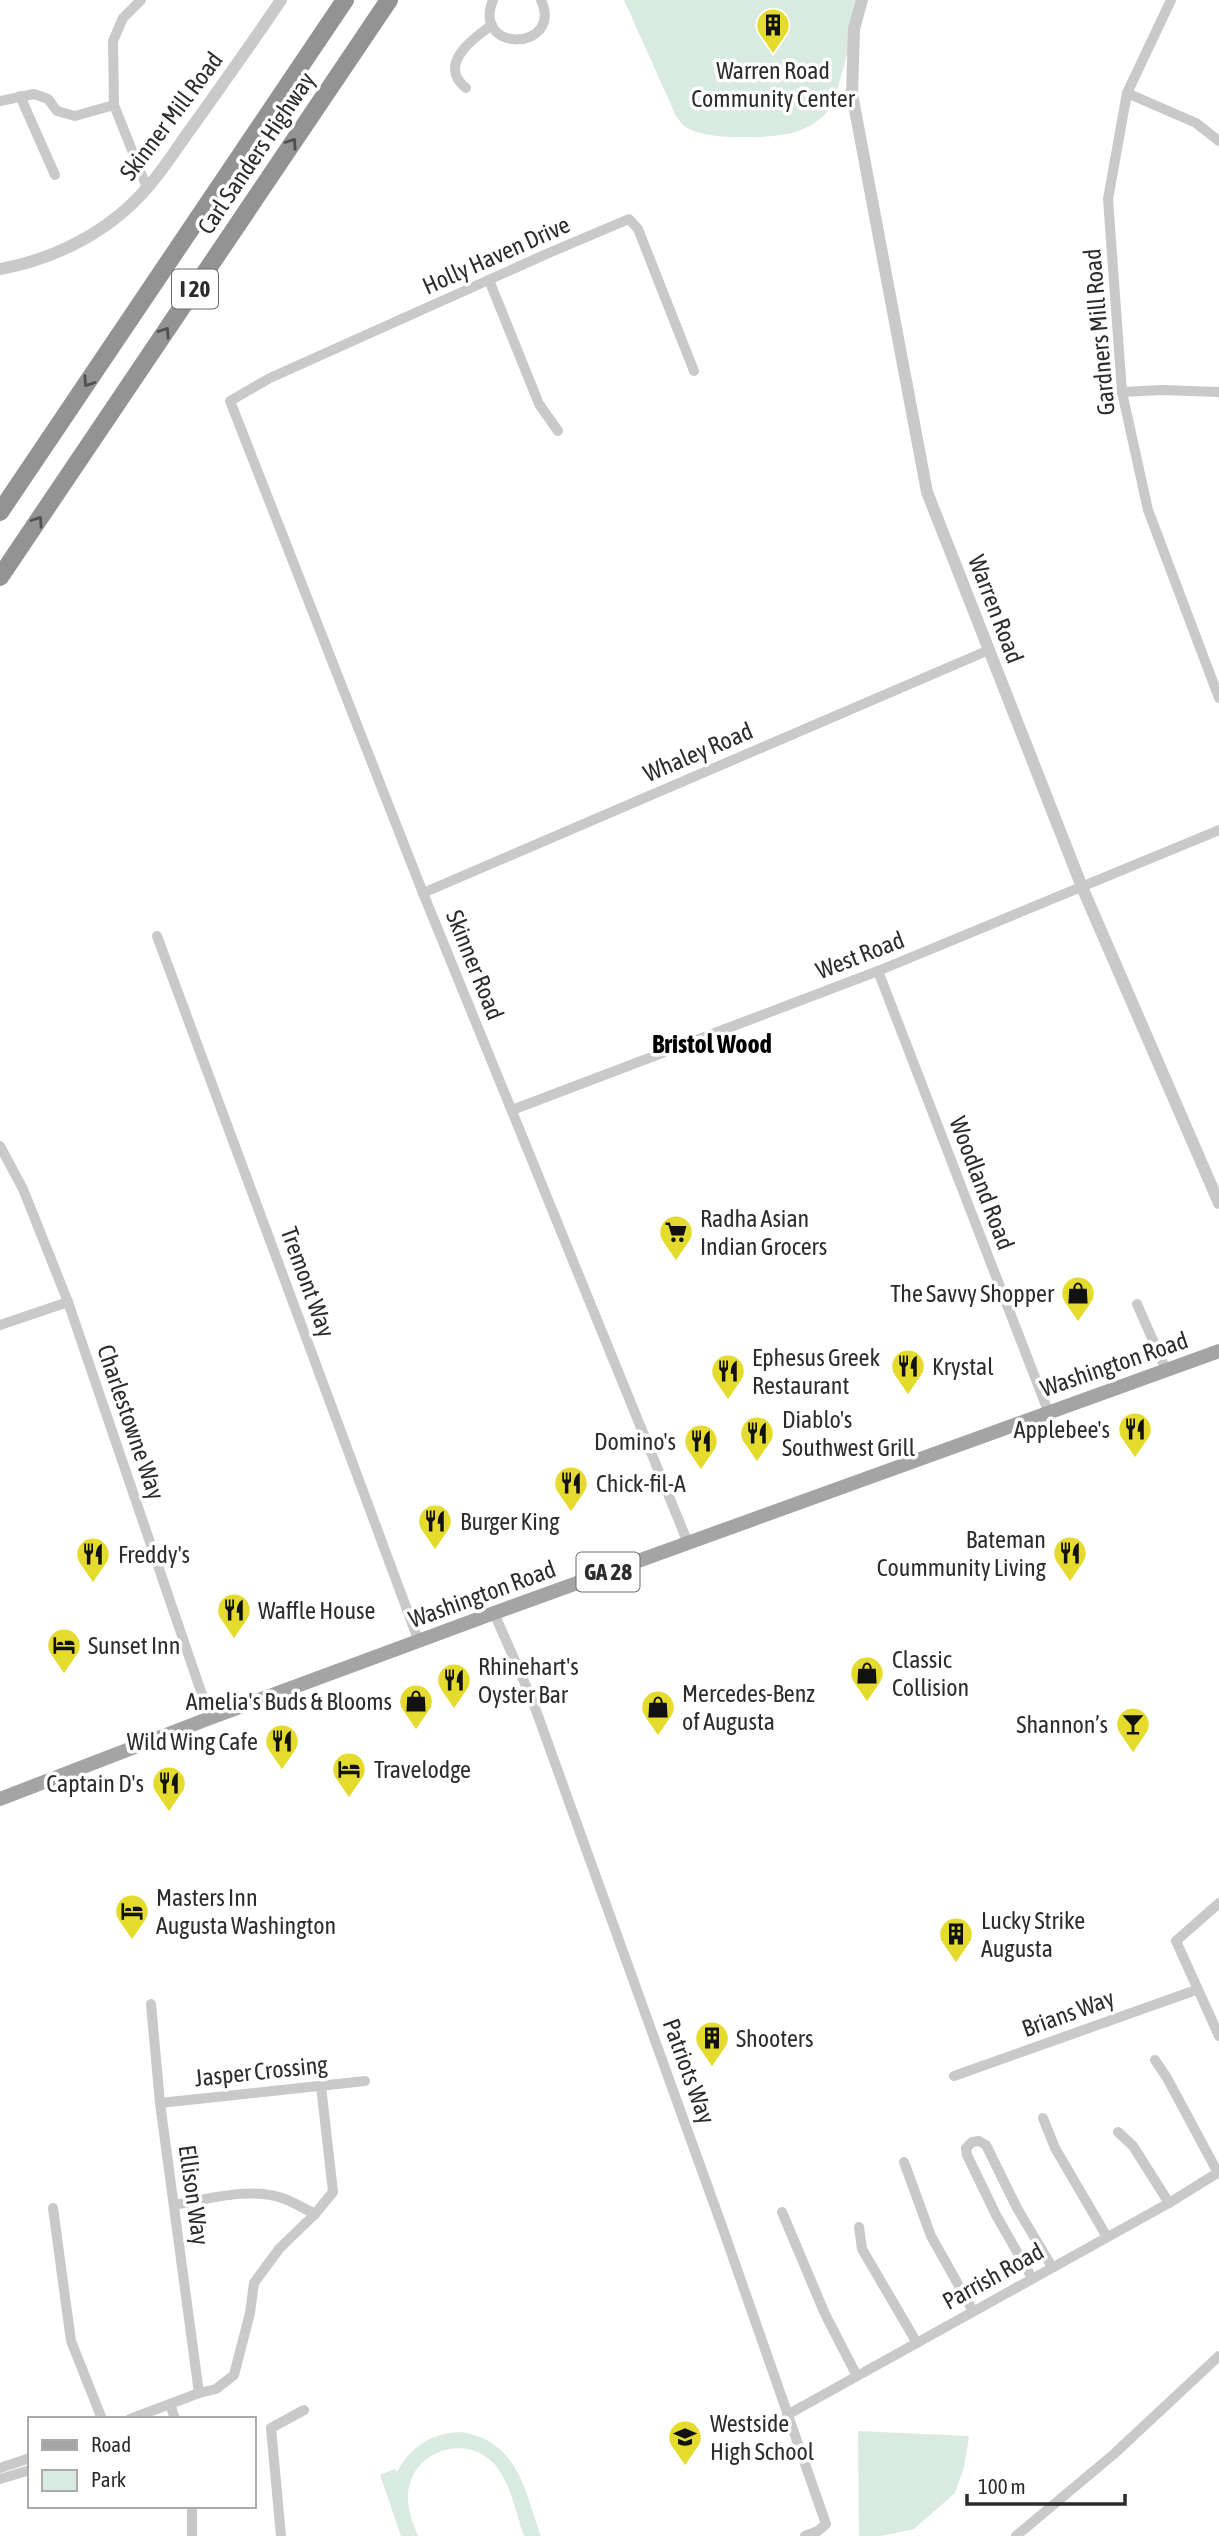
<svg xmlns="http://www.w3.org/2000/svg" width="1219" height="2536" font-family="'Asap Condensed',sans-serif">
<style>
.green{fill:#d9eae1}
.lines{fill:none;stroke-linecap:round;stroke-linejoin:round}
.minor{stroke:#c9c9c9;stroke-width:10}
.tertiary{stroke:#c9c9c9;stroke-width:12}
.primary{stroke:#a4a4a4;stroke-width:14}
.motorway{stroke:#939393;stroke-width:18}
.oneway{stroke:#505050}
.labels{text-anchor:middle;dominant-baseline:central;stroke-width:7;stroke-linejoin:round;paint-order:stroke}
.shield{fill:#fff;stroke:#6b6b6b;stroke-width:2}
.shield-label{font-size:23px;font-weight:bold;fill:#2c2c2c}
.poi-label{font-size:24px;fill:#2c2c2c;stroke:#fff;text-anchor:start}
.street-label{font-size:24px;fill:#2c2c2c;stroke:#fff}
.neighbourhood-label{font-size:26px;font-weight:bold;fill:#000;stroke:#fff}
</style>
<rect width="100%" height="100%" fill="#fff"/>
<g class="green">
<path d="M624,0H862L834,102C826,118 808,129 791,133C767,139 708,140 687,128C683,126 679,120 676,116Z"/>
<polygon points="858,2431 969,2436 964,2467 955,2493 914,2529 881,2536 859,2536"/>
<path d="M461,2432C518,2441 524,2489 541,2536H524C516,2514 511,2484 496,2466C468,2432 411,2450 408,2494C407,2509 413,2523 418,2536H401L380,2475L395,2469L397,2472C411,2446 432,2433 461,2432Z"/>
</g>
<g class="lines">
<g class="minor">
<polyline points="141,0 123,18 113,41 114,105 147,188"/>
<path d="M493,0C471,54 564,51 541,0"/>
<polyline points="1171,0 1127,93 1108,199 1122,392 1148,510 1219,698"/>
<path d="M466,88C437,65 472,39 492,25"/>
<polyline points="1127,93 1196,123 1219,141"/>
<polyline points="20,96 55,175"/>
<polyline points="0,101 34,94 48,99 57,111 75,116 114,105"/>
<polyline points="489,280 539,404 558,431"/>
<polyline points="1122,392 1162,390 1219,392"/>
<polyline points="423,893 989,650"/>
<polyline points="157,936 419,1642"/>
<polyline points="878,971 1048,1411"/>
<polyline points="512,1110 878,971 1219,830"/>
<polyline points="0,1146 23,1189 68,1302 210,1718"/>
<polyline points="1137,1304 1166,1370"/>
<polyline points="0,1325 68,1302"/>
<polyline points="688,1543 423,893 230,401 270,378 551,252 629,219 638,229 694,371"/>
<polyline points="494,1613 533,1702 723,2229 826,2524 818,2531 805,2536"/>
<polyline points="1219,1903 1176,1941 1219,2036"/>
<polyline points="151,2004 160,2103 199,2393"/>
<polyline points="1155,2060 1167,2078 1218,2173"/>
<polyline points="954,2076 1196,1990"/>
<polyline points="160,2103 365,2081"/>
<polyline points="1043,2118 1055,2148 1107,2237"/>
<polyline points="1118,2132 1133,2146 1169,2203"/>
<polyline points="904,2162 931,2236 973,2311"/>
<path d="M174,2205C208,2199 252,2186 285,2199C295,2203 305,2209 315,2214"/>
<polyline points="53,2208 71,2341 102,2419"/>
<polyline points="782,2212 825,2314 857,2376"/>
<polyline points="859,2227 862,2249 917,2343"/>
<polyline points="1032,2278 996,2215 967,2155 966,2148 972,2142 979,2141 986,2145 1017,2208 1052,2267"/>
<polyline points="170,2404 175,2419"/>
<polyline points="787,2415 1169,2203 1219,2172"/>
<polyline points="130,2419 199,2393 216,2389 234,2375 250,2313 254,2283 279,2249 315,2214 333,2192 321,2086"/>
<polyline points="0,2468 30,2458"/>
<polyline points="0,2479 30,2470"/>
<polyline points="192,2506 192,2536"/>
<polyline points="281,2536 271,2428 304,2410"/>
<polyline points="1016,2536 1114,2454 1219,2356"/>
</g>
<g class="tertiary">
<polyline points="862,0 854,29 852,94 927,492 1082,887 1219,1203"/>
<path d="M0,269C56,259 110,231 147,188C165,168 179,144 195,123C224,82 253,42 281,0"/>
</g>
<polyline class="primary" points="0,1799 210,1718 494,1613 1219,1351"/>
<g class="motorway">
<polyline points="0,512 345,0"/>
<polyline points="0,577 389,0"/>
</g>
</g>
<defs><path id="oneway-chevron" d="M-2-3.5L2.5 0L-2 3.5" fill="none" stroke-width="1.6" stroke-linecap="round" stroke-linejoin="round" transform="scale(1.75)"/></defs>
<g class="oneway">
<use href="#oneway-chevron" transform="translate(292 143) rotate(-56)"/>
<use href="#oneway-chevron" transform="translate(165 332) rotate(-56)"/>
<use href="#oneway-chevron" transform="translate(88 382) rotate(124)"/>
<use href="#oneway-chevron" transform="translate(38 521) rotate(-56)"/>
</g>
<defs>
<g id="building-pin" transform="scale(1.75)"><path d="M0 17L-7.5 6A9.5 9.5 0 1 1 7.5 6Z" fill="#e4db2d" stroke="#fff"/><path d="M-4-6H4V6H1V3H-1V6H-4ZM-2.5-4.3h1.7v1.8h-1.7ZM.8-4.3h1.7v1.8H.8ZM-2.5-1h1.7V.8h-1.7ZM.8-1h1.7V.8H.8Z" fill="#111"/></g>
<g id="supermarket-pin" transform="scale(1.75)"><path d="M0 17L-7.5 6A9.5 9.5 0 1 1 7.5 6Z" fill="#e4db2d" stroke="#fff"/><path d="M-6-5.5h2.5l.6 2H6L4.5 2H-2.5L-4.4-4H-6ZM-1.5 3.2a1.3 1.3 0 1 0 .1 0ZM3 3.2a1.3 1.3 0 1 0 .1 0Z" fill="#111"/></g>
<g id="shop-pin" transform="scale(1.75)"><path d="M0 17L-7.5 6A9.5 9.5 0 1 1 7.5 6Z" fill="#e4db2d" stroke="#fff"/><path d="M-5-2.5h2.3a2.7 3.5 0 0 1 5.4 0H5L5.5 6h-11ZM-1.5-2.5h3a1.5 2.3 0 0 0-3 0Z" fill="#111"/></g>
<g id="restaurant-pin" transform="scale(1.75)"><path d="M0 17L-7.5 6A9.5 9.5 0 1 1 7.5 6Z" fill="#e4db2d" stroke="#fff"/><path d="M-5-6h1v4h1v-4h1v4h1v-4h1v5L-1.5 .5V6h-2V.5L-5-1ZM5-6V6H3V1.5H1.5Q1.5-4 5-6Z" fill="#111"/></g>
<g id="hotel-pin" transform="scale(1.75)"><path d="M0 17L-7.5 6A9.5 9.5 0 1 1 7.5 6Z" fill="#e4db2d" stroke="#fff"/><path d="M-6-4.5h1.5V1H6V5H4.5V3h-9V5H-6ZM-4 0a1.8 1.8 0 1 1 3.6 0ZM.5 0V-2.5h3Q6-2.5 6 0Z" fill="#111"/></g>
<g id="bar-pin" transform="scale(1.75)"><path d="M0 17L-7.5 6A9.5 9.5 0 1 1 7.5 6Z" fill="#e4db2d" stroke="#fff"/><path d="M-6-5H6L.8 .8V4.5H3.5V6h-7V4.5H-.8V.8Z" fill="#111"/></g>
<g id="school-pin" transform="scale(1.75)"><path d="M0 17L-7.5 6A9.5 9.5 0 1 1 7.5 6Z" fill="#e4db2d" stroke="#fff"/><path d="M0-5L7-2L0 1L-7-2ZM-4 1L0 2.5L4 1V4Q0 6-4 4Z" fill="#111"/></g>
</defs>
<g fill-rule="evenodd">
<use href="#building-pin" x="773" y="25"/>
<use href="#supermarket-pin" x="676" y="1232"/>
<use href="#shop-pin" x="1078" y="1293"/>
<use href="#restaurant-pin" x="908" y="1366"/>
<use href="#restaurant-pin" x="728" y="1371"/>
<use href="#restaurant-pin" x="1135" y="1429"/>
<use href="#restaurant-pin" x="757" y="1433"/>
<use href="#restaurant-pin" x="701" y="1441"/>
<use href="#restaurant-pin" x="571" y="1483"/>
<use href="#restaurant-pin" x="435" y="1521"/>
<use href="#restaurant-pin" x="1070" y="1553"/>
<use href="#restaurant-pin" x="93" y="1554"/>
<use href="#restaurant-pin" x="234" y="1610"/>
<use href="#hotel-pin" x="64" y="1645"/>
<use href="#shop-pin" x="867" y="1673"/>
<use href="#restaurant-pin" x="454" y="1680"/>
<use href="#shop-pin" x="416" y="1701"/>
<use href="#shop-pin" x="658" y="1707"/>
<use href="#bar-pin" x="1133" y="1724"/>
<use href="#restaurant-pin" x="282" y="1741"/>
<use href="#hotel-pin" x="349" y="1769"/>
<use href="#restaurant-pin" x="169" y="1783"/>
<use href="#hotel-pin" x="132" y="1911"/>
<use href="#building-pin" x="956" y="1934"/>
<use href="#building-pin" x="712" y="2038"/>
<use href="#school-pin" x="685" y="2437"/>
</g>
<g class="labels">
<g class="shield">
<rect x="172" y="269.5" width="46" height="39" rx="5"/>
<rect x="576.5" y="1552.5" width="63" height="39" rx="5"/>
</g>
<g class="shield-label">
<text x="195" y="289">I 20</text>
<text x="608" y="1572">GA 28</text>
</g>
<g class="poi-label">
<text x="773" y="70" text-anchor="middle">Warren Road<tspan x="773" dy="28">Community Center</tspan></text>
<text x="700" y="1218">Radha Asian<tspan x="700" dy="28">Indian Grocers</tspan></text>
<text x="1054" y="1293" text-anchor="end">The Savvy Shopper</text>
<text x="752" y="1357">Ephesus Greek<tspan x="752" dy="28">Restaurant</tspan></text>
<text x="932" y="1366">Krystal</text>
<text x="782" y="1419">Diablo's<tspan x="782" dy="28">Southwest Grill</tspan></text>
<text x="1110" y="1429" text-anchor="end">Applebee's</text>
<text x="676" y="1441" text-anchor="end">Domino's</text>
<text x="596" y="1483">Chick-fil-A</text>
<text x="460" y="1521">Burger King</text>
<text x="1046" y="1539" text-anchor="end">Bateman<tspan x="1046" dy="28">Coummunity Living</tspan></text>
<text x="118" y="1554">Freddy's</text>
<text x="258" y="1610">Waffle House</text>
<text x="88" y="1645">Sunset Inn</text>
<text x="892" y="1659">Classic<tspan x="892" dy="28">Collision</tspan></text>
<text x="478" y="1666">Rhinehart's<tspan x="478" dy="28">Oyster Bar</tspan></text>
<text x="682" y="1693">Mercedes-Benz<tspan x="682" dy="28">of Augusta</tspan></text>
<text x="392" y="1701" text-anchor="end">Amelia's Buds &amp; Blooms</text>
<text x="1108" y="1724" text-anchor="end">Shannon’s</text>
<text x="258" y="1741" text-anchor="end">Wild Wing Cafe</text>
<text x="374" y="1769">Travelodge</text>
<text x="144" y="1783" text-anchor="end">Captain D's</text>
<text x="156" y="1897">Masters Inn<tspan x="156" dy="28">Augusta Washington</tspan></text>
<text x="981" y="1920">Lucky Strike<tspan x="981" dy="28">Augusta</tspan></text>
<text x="736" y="2038">Shooters</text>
<text x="710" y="2423">Westside<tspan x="710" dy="28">High School</tspan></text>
</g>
<g class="street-label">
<text transform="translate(171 116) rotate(-53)">Skinner Mill Road</text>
<text transform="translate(256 153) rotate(-56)">Carl Sanders Highway</text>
<text transform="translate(496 255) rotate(-24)">Holly Haven Drive</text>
<text transform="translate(1099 332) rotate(-95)">Gardners Mill Road</text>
<text transform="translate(996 609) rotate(69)">Warren Road</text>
<text transform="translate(698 752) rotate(-23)">Whaley Road</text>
<text transform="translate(860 955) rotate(-21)">West Road</text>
<text transform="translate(475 965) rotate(68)">Skinner Road</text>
<text transform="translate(982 1183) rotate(69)">Woodland Road</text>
<text transform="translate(308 1282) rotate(70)">Tremont Way</text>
<text transform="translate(1114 1364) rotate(-19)">Washington Road</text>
<text transform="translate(131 1422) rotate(71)">Charlestowne Way</text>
<text transform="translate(482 1594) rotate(-20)">Washington Road</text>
<text transform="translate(1068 2013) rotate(-20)">Brians Way</text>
<text transform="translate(261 2071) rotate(-6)">Jasper Crossing</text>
<text transform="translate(689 2071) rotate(70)">Patriots Way</text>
<text transform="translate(194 2195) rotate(82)">Ellison Way</text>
<text transform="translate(993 2276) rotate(-29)">Parrish Road</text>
</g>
<g class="neighbourhood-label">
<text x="712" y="1044">Bristol Wood</text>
</g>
</g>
<rect x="28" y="2417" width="228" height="91" fill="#ffffff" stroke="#ababab" stroke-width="2"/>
<rect x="42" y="2440" width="35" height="10" fill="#a4a4a4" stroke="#ababab" stroke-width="2"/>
<text x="91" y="2452" font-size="21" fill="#2c2c2c">Road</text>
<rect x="42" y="2470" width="35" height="21" fill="#d9eae1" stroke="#ababab" stroke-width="2"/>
<text x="91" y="2487" font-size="21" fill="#2c2c2c">Park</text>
<path d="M967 2494v10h158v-10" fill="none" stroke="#2c2c2c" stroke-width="3.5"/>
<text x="978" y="2494" font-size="21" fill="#2c2c2c" stroke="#ffffff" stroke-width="5" paint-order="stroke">100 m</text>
</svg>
